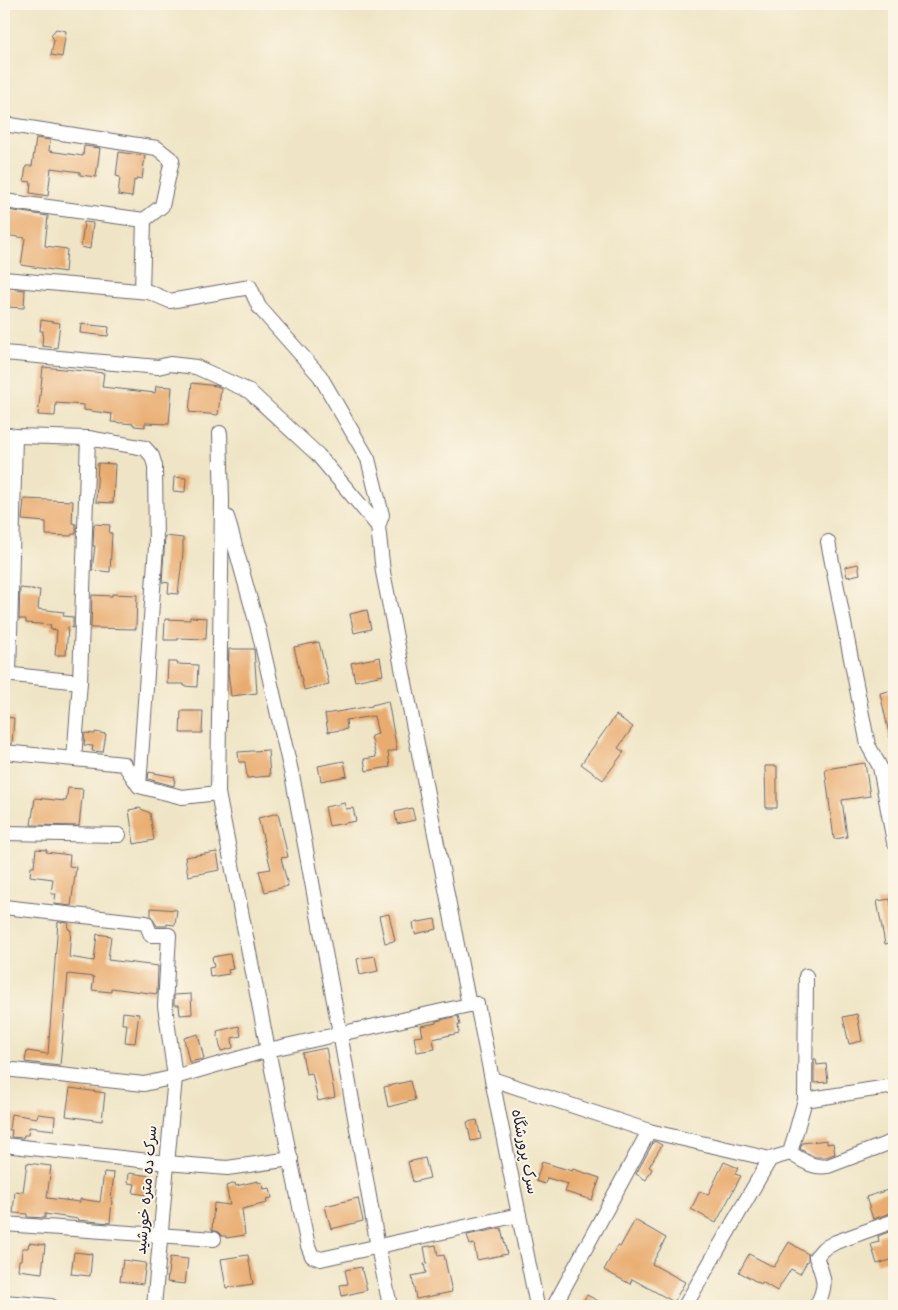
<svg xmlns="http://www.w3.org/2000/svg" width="898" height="1310" font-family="Dekko,'Playpen Sans Arabic',sans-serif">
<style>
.building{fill:#e9ac6f}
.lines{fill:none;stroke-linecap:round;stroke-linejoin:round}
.minor-casing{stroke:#6a666c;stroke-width:16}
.minor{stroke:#fff;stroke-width:14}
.labels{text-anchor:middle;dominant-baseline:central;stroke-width:4;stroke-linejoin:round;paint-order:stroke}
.street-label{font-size:15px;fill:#22223b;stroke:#fcf5e5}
</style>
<rect width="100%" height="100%" fill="#fcf5e5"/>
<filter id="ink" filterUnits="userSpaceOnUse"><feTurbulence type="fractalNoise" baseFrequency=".02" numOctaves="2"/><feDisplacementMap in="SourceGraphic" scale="10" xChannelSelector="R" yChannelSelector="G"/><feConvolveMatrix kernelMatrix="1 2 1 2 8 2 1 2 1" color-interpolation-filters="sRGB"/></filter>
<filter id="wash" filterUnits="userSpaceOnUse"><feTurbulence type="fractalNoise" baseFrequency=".0096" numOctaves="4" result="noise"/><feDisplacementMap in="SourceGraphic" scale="20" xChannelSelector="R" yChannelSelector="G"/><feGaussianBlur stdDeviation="1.12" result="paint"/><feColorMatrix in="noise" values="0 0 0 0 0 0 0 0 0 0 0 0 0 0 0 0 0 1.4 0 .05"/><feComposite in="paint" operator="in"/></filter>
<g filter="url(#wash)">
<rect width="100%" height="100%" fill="#efe5c6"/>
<g id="blocks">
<g class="building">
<polygon points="56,29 66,31 62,57 51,55 54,40 51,35"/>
<polygon points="36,138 50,140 49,151 83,156 84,146 100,148 96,177 80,175 80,172 51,168 48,196 30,193 31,182 24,181 26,166 32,166"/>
<polygon points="119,152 145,156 142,179 137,178 136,181 134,180 132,197 118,195 120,177 116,176"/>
<polygon points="8,210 48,216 45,246 67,249 65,272 21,265 25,238 5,235"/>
<polygon points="84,222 93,223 90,249 81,247"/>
<polygon points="9,288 25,290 24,308 7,307"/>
<polygon points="41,320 60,323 57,348 42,346 43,331 40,331"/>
<polygon points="81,324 109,327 108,336 80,333"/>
<polygon points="43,367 104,373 102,387 155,393 156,386 172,387 169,424 145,423 145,427 134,426 134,424 111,422 112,414 84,410 84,405 56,403 55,416 38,415"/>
<polygon points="192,383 217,386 221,388 218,415 189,412"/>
<polygon points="98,463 115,464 113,503 96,502"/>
<polygon points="174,477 186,478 185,492 173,491"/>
<polygon points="24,499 73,501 72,523 76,524 76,534 72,534 71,536 46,535 46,522 22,520"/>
<polygon points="94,524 110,525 109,533 112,533 110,572 92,570 95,546 93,546"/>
<polygon points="165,536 183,538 183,553 178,594 168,593 169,583 162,582"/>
<polygon points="858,564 860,574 847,577 845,567"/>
<polygon points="20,588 40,590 38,609 64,612 63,616 73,617 73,628 68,627 66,655 55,655 57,630 50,629 51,625 26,623 26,619 19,619"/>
<polygon points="112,594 137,595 136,629 91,628 92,595 112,596"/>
<polygon points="367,610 371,629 354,633 350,614"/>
<polygon points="190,617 207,618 206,639 178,638 178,640 164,640 165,619 190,620"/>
<polygon points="319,642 329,684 304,690 294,647"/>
<polygon points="229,649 254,649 257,693 231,696 228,672"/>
<polygon points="380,657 383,675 355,681 351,663"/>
<polygon points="168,662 177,662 177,664 198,665 197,687 184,686 184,684 167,684"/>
<polygon points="894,690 894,738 890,738 880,693"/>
<polygon points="388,701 397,750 388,752 390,767 366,771 364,759 376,757 371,736 378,734 374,716 346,720 347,729 328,732 325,714 372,706 372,705"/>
<polygon points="181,711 203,711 202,733 180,733"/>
<polygon points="616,715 633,727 618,748 624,752 603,780 581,764"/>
<polygon points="4,717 14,718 12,744 4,743"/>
<polygon points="95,732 106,734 103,752 92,751 93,746 84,745 85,733 95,734"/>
<polygon points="268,750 270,776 247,778 245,762 239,762 238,752"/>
<polygon points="344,761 347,776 321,781 318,766"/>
<polygon points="865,763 870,796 842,800 847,837 834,839 825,769"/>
<polygon points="765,766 777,766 777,808 766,808"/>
<polygon points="149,772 175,777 174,786 148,779"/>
<polygon points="68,788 83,789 79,826 31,825 35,798 66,801"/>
<polygon points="345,803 346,809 353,808 356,821 329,826 325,807"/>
<polygon points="139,808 150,813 154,840 134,844 129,810"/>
<polygon points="412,808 415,820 397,824 395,812"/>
<polygon points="278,813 288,857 281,858 288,886 265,892 259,871 271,869 258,818"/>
<polygon points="36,849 47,850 46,852 70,855 69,866 76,867 71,906 54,904 56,894 51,894 53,879 30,876 31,867 34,867"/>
<polygon points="217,852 220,870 188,876 185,857"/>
<polygon points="890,899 894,920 894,942 885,944 877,901"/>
<polygon points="151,908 177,910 175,925 167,924 167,926 157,926 151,916"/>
<polygon points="389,914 395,941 385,943 379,916"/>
<polygon points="435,919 437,929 415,934 413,923"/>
<polygon points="58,922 69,923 68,929 71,930 69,957 94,961 97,934 111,936 108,960 158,966 157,994 111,988 111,992 92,990 94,977 68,974 60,1066 25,1062 27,1051 48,1054"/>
<polygon points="230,954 233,969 228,970 229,974 210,977 209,968 214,967 212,957"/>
<polygon points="375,956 378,971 360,975 357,959"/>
<polygon points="191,994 192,1014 180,1015 179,1005 174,1005 174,995"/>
<polygon points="123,1012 139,1014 135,1043 125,1042 127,1024 122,1024"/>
<polygon points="857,1014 862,1041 849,1044 843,1017"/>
<polygon points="458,1016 460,1025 458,1025 459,1033 433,1039 435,1049 417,1052 414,1037 423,1036 421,1026 436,1023 436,1021"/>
<polygon points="239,1026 241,1036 232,1038 233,1048 221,1051 217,1031"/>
<polygon points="198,1034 204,1059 189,1062 184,1038"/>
<polygon points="326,1048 335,1097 318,1101 312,1073 306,1074 302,1053"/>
<polygon points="814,1059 816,1059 817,1065 826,1064 828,1082 814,1083"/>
<polygon points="410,1081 415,1100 388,1107 384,1087"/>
<polygon points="70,1088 105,1093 102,1121 66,1116"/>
<polygon points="11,1114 37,1118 38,1114 55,1116 54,1130 29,1127 28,1135 24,1135 23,1138 11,1137 12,1130 9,1130"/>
<polygon points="477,1120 481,1139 471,1141 467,1122"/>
<polygon points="827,1140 827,1144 833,1143 835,1154 826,1157 815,1157 800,1149 802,1143"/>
<polygon points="654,1141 662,1145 649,1167 652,1169 646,1180 636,1174"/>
<polygon points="425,1158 430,1178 413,1182 408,1162"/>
<polygon points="542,1162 572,1171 573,1169 600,1178 592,1200 565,1192 568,1184 547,1178 545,1184 536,1181"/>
<polygon points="724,1162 738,1168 735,1174 741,1176 716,1223 691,1209 700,1191 708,1195"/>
<polygon points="27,1163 51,1166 47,1198 80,1202 80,1199 100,1202 104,1172 114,1173 111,1200 112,1200 110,1223 77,1220 78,1219 45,1214 45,1218 27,1217 27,1214 13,1213 15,1191 23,1192"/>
<polygon points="129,1173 151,1176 148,1195 133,1193 135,1184 128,1183"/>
<polygon points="258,1181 258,1183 262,1182 264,1189 270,1188 272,1198 266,1199 267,1203 242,1209 245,1235 226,1238 226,1236 222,1236 218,1232 212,1230 214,1203 230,1205 226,1186 235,1183 236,1186"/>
<polygon points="894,1188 894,1205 892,1205 894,1212 873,1219 866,1197"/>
<polygon points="358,1198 363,1221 331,1229 325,1206"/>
<polygon points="635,1220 666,1238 652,1264 685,1282 674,1302 632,1279 630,1284 604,1270 617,1246 620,1247"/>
<polygon points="501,1228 507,1254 477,1260 474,1244 470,1245 467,1235"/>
<polygon points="894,1230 894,1259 877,1264 871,1244 879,1242 878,1236"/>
<polygon points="789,1242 808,1254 808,1260 800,1274 791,1269 777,1291 762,1282 761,1284 739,1272 749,1254 774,1267"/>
<polygon points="29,1243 45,1245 42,1273 18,1270 19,1260 21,1260 22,1248 28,1248"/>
<polygon points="436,1245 438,1256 444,1255 452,1292 416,1299 412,1276 426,1273 424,1264 427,1263 424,1247"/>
<polygon points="74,1252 92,1254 90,1276 71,1274"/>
<polygon points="248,1255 253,1284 226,1288 221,1259"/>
<polygon points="170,1257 188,1259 185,1284 167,1282"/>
<polygon points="123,1260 146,1263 143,1284 120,1281"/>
<polygon points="361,1267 367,1290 342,1296 340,1285 348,1284 345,1270"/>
<polygon points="587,1295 608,1306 580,1306"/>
</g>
</g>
</g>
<g filter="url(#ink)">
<use href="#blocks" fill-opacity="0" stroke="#6a666c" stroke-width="1"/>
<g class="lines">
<g class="minor-casing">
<g id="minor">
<polyline points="4,124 157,148 172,160 162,206 144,220 142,291"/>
<polyline points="4,201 144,220"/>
<polyline points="4,279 149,292 170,301 250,287 259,307 320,376 368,459 382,515 378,526"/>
<polyline points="4,353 158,367 170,364 196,367 249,391 318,455 378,526 383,572 469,1005"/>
<polyline points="220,433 222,500 218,793 268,1050 308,1246 312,1256 321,1259 519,1215"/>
<polyline points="4,434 15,436 88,438 145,448 152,456 155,466 156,547 139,786"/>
<polyline points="227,517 259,632 293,780 340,1033 378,1247 390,1306"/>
<polyline points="828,542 868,745 880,767 894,842"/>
<polyline points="4,674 80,682"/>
<polyline points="9,674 15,436"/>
<polyline points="4,752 124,764 139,786 182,797 218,793"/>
<polyline points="74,759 80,682 88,438"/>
<polyline points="4,833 119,835"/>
<polyline points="4,907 146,923 151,935 169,935 165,1006 175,1077 154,1306"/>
<polyline points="4,1069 144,1084 175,1077 268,1050 469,1005 477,1004 537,1306"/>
<polyline points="492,1079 649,1131 770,1159"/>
<polyline points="805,1100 806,976"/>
<polyline points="4,1145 167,1163 227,1168 291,1159"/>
<path d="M790,1153C802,1160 813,1169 828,1166L894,1141"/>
<polyline points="4,1224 214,1239"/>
<polyline points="4,1302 51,1306"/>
<polyline points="554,1306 649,1131"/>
<polyline points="685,1306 770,1159 790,1153 805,1100 894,1086"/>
<path d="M816,1306C828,1285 824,1278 816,1257L823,1249L836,1242L894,1221"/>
</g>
</g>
<use href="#minor" class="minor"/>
</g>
</g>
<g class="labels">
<g class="street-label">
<text transform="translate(523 1152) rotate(79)">سرک پرورشگاه</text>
<text transform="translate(148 1190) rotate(-85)">سرک ده متره خورشید</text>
</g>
</g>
<rect width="898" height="1310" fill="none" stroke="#fcf5e5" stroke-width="20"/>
</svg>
